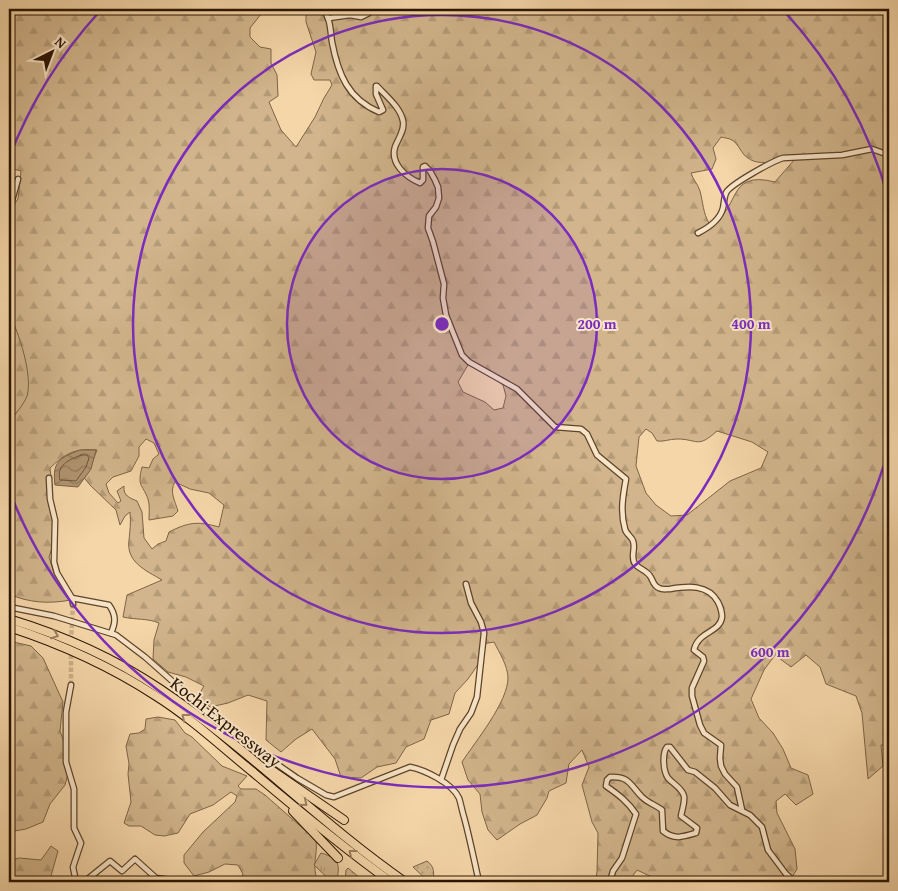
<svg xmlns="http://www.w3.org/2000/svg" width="898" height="891" font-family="'Gentium Book Plus',serif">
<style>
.grass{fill:url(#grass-dots);stroke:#7e6446}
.forest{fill:url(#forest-firs);stroke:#7e6446;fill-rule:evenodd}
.park{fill:url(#park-tufts);stroke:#7e6446}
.water{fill:url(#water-waves);stroke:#7a6143}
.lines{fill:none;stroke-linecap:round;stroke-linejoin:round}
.shore{stroke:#6d5438;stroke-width:1}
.stream{stroke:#7a6143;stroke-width:1}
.street-tunnel{stroke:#ccaf87;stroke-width:4.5;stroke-dasharray:4.5 2;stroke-linecap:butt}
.street-casing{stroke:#5d442a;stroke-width:7}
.highway-casing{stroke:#2a1400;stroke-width:10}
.street{stroke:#f8e4c7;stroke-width:4.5}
.highway{stroke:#f5d6a9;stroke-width:8}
.oneway{stroke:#9a7f5d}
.ring{fill:none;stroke:#7b2cbf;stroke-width:2.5}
.labels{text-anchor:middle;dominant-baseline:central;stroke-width:4;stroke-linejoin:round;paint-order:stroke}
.street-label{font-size:18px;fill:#2a1400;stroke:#f8e4c7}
.centre{fill:#7b2cbf;stroke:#f8e4c7;stroke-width:2.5}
.ring-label{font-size:15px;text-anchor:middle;font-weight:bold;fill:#7b2cbf;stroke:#f8e4c7;stroke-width:4;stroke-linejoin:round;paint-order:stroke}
</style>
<defs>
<pattern id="grass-dots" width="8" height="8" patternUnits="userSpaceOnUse" patternTransform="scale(1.25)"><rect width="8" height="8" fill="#d2b58c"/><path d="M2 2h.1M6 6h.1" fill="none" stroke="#b49b77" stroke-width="1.8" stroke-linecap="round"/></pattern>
<pattern id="forest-firs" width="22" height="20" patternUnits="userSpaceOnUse" patternTransform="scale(1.25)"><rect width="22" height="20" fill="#d2b58c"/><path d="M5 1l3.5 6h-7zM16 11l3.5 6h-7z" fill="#b49b77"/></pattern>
<pattern id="park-tufts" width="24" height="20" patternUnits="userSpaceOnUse" patternTransform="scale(1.25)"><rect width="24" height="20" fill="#d2b58c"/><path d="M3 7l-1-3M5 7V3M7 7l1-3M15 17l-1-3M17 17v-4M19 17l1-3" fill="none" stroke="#b49b77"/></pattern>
<pattern id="water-waves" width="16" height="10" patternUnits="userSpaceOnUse" patternTransform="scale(1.25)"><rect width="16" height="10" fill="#b09470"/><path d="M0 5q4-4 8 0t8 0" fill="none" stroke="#8f785a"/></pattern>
</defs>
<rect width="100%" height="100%" fill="#f5d6a9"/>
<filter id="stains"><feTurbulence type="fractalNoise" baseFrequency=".004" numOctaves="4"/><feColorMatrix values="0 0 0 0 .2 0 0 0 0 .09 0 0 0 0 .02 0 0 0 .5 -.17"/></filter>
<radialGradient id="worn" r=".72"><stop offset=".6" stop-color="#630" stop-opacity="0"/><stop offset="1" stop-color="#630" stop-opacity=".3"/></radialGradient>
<g class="grass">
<path d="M427,861C435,867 434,873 433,882H429L413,867Z"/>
<polygon points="348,868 365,882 345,882 346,870"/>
</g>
<g class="forest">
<path d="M9,9H80L81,10L83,9H265L250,28V37L260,47L271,49V63L277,75L278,96L269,102L281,130L296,147L315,117L324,98L332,85L330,80H314L311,74L316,52L306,22V9H889V745H881L883,766L868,779L862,713L856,696L826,684L820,667L806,655L791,667L775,655L764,670L751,699L759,718L773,733L783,749L791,768L808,775L813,794L796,805L785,794L776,801L777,813L795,849L797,869L789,882H657L654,878L637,870L628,882H595L597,872L598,833L592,822L582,785L589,767L582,750L569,764L566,783L549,791L547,798L537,815L520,824L497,840L488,830L482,812L480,794L468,780L462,762C475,742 508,702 508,678C508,666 499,652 494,642L482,644L479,663L468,679L455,693L449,714L431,720L424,739L406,747L396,763L377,767L361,778L341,777L335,759L312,729L296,739L281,752L266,740L267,701L248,695L228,703L210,707L198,696L204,686L186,677L168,672L153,659L154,640L159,623C147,618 136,620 123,617L127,595L162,580C145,570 126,562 129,540C130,530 131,523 130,512L125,516L120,525L116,510L90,485L81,474L90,468L97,450C75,448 66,453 50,468L52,487L51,500L57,519L55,539L49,557L55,576L68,592L71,600C49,604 29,603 9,594V211L18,199L21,171L9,168ZM721,137C724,138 729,138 732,140C739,144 741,154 748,158C761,168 780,158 795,159L775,182C724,169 742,213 709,223C703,213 703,202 700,191C698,184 693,180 691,173L712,169L716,159L713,148ZM468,365L480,367L503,385L506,396L503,408L494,410L485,402L463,392L458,382ZM646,429L652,433L657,441C664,442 669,439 677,439C698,439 697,449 717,431L752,442L768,452L761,468L730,481L687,515L671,516L656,505L646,493L636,466L639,437ZM146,439L154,443L159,454L153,459L149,468L142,467C137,487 142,483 148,499C150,505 149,514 149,520L173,516L178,511C175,501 169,491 175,482L190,489L209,493L224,505L219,527C197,521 189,522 169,532L166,541L158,544L152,549L144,538L142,512L137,501C130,498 123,496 124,486L117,491L121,501L118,503L109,493L106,484L113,477L131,471L139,456V447Z"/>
<polygon points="9,641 31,646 43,658 63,702 60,731 65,745 69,770 65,785 50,804 43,822 26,829 9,832"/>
<path d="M158,717L175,720L185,733L192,737L222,766L247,776L238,786L241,789H256L265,795L316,840C318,857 311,864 318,882H240L243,874L238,865L225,864L209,872L194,876L184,863V855L203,832L235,802L237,796L231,792L213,805L190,814L178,833L164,836L155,835L141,826H129L124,823L131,802L128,774L129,764L126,746L130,734L139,733L145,729L146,719Z"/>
<polygon points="51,846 58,851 51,876 54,882 9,882 9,861 19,858 41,860"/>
</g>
<path class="park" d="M321,853C339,858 341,865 336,882H332L314,865Z"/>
<path class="water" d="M80,450H96L91,469L78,487L55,485C52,462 59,458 80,450Z"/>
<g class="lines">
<path class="shore" d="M81,455H87L89,458L86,467L76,481L60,480C56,465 69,460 81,455Z"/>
<path class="stream" d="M9,314C19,332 33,376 27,396C23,406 15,414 9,422"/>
<g class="street-tunnel">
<polyline points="71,641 73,604"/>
<polyline points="71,685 71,649"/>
</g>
<g class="street-casing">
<g id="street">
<path d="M323,9C331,20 330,29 332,42C338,74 348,99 379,112L383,110L376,94V86H377C387,97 400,107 403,121C405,130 398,139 395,147C390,164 406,177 420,183L423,180V167L425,166L430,171L435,180L438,187L439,198L436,207L429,216L428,228L433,242L444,284L443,298L446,315L462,355L469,362L517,389L555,427L581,429L587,434L597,455L626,479C623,495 620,512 625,529C626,534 632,537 633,541C636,549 630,557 635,564C639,569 646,570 650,576C653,580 653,586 659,588C662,590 666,589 670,589C688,586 708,584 718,602C720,606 722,611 722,617C720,633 698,631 694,650L703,657L704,661L692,688V696L700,725L704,733L721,745L720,758L721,766L725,774L737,787L742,810"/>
<polyline points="329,18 350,15 361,17 369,13 371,9"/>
<polyline points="9,211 18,179"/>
<path d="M698,233C708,228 720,220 723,208C724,204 724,197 726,193C729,185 773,161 783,158L842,155L872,149L889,155"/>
<polyline points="9,347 9,369"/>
<polyline points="49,478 50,499 55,520 54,562 57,573 72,598 73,604"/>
<path d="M72,598L109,605C116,615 116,622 111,633"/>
<path d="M9,607L54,616L116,635L145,657L205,710L258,751L297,778L326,795L334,797L410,767C425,770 452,783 459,798C461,804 462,811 464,817C470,839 474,860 479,882"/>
<polyline points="71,685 66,712 66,762 74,789 74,828 81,843 73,867 76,882"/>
<polyline points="441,780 453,745 460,729 471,713 477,697 484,633 481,622 471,603 466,584"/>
<polyline points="84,882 110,861 122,871 135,859 156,878 185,882"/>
<polyline points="514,882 531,882"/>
<path d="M610,882L613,871L622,858L636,814C628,802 619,795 606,786L607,780L610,777C630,776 630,785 642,797C648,803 656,805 662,810L663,831C674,840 683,837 696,833L697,828L681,816C682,810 685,803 684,796C682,788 673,784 668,778C663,771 662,753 667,747H670L688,770L695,772L715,788L730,805L750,815L762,827L768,850L786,874L795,882"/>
</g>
</g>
<g class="highway-casing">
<g id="highway">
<path d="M9,619C62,635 114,658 160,689C247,747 320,823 405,882"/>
<path d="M9,627C61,644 110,666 156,696C191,718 222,747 254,773C299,811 344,848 391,882"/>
<polyline points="267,767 344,820"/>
<polyline points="293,811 338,858"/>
</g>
</g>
<use href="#street" class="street"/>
<use href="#highway" class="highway"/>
</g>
<defs><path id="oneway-chevron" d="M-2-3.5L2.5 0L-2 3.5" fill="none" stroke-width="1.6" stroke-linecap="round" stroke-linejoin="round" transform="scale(1.25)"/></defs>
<g class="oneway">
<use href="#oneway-chevron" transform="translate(55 635) rotate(21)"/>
<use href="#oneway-chevron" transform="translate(185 717) rotate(-143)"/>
<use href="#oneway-chevron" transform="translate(304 803) rotate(40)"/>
<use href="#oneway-chevron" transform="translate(352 853) rotate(-142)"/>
</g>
<circle cx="442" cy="324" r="155" fill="#7b2cbf" fill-opacity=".12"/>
<g class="ring">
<circle cx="442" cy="324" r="155"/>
<circle cx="442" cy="324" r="309"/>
<path d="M889 448A464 464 0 0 1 9 490M9 158A464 464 0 0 1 100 11M784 11A464 464 0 0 1 889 200"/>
</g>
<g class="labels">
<g class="street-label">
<text transform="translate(226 722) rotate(38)">Kochi Expressway</text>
</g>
</g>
<circle cx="442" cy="324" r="8" class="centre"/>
<g class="ring-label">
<text x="597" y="329">200 m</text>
<text x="751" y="329">400 m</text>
<text x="770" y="657">600 m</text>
</g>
<rect width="898" height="891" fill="none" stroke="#f5d6a9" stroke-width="30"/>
<rect x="10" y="10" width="878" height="871" fill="none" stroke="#2a1400" stroke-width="2.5"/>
<rect x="15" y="15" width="868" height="861" fill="none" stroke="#2a1400"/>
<g transform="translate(52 52) rotate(42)" stroke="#f8e4c7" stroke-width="4" paint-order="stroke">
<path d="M0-4L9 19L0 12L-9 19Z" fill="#2a1400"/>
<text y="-8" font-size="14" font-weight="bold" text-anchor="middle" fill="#2a1400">N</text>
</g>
<rect width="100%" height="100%" filter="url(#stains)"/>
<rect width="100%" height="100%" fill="url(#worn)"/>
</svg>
